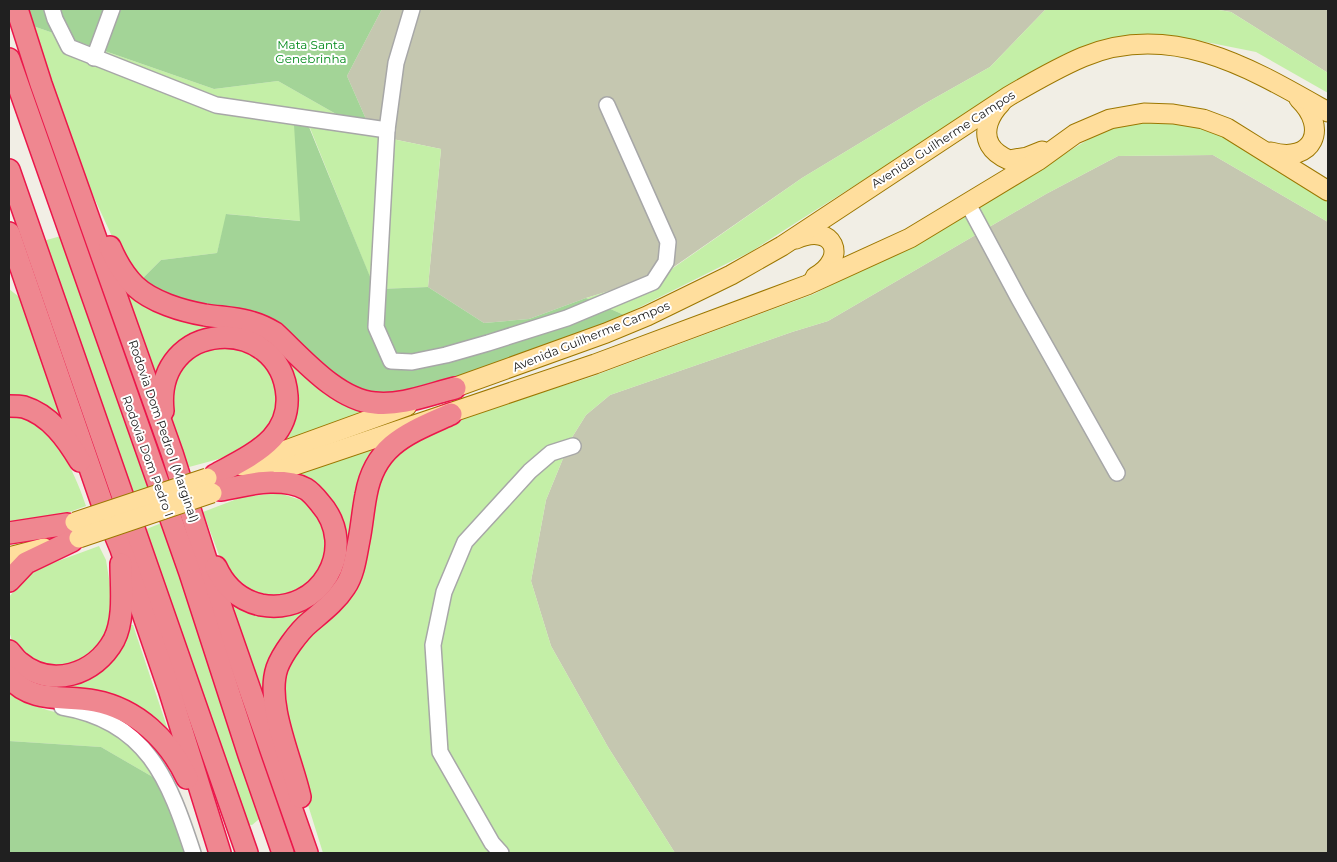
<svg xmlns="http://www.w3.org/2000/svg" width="1337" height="862" font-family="Montserrat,sans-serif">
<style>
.construction{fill:#c5c7b0}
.grass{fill:#c4efa7}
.forest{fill:#a3d497}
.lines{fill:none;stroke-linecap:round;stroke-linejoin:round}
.minor-casing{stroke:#a7a7a7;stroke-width:18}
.major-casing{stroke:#9c7700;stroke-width:21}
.highway-casing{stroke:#eb174b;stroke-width:24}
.minor{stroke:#fff;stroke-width:15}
.major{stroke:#ffde9d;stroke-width:19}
.highway{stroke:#ef8790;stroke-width:21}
.major-bridge-casing{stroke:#9c7700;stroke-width:21;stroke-linecap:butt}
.major-bridge{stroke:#ffde9d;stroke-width:19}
.labels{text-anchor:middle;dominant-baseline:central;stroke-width:4;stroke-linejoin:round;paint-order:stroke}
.park-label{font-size:12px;fill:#028a1a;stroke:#fff}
.street-label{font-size:12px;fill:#202020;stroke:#fff}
</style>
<rect width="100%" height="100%" fill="#f1eee5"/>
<g class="construction">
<polygon points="382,9 1046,9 990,67 926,103 802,178 662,275 586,298 529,319 484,323 428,287 441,149 373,135 347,76"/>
<polygon points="1213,9 1328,9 1328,73 1231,12"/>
<polygon points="1213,155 1328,222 1328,853 675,853 608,747 551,646 531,581 546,500 571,439 586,415 610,395 792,332 828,321 1046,194 1118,156"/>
</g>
<g class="grass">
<polygon points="1046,9 1213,9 1231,12 1328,73 1328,93 1256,52 1206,42 1155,35 1112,38 1059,57 811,213 752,251 624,315 586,298 663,275 802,178 926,103 990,67"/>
<polygon points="33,26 214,89 278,81 373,135 441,149 428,287 380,289 373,285 310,128 295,125 301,221 227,214 217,253 161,260 135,286 73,152"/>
<polygon points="1133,120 1193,121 1252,152 1328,196 1328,222 1213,155 1118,156 1046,194 828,321 792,332 610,395 586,415 571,439 546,500 531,581 551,646 608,747 675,853 323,853 275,699 283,657 340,594 369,483 407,434 591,377 814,294 949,225 1102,131"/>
<polygon points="61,236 150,489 131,495 43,241"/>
<path d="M9,289L23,300L64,420L43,406L9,400C9,363 11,326 9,289Z"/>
<polygon points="123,289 272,338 351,408 363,413 276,449 293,395 233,332 155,380"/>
<polygon points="228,343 252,352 270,369 278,392 275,421 257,442 230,456 189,467 180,448 170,419 172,375 195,350"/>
<path d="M9,415C17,416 28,417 35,420C56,432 79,483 86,506L64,514L9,523Z"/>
<polygon points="376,446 341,577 324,602 301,617 281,639 268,668 263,701 226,594 285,610 341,544 289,475"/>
<polygon points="279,493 310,503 327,528 328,559 311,582 286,597 258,595 231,574 222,563 203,512 242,497"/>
<polygon points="164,522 263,816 252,825 244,824 144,530"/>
<polygon points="99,546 106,560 115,616 105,643 85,663 58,671 33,663 13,644 9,631 9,597 31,571"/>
<polygon points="126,625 133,625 172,742 58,693 14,665 54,683"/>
<polygon points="9,688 25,702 47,710 91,721 123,741 147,761 158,780 101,747 9,741"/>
</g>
<g class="forest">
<polygon points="28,9 382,9 347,76 373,135 278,81 214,89 33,26"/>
<polygon points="294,125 309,127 373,284 380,289 428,287 484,323 529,319 586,298 624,315 565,344 376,404 295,352 135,286 161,260 217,253 226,214 300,221"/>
<polygon points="9,741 101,747 158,780 187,853 9,853"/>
</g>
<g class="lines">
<g class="minor-casing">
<g id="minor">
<polyline points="52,9 55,19 69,47 216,105 387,130"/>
<polyline points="412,9 396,63 387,130 376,327 391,361 412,362 446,355 488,343 567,318 653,282 666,262 668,242 607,105"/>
<polyline points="94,58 112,9"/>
<polyline points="968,204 1019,299 1117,473"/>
<path d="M62,707C147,721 169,780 193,853"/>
<polyline points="501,853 492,843 440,752 433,645 444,592 465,542 530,471 551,453 573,446"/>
</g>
</g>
<g class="major-casing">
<g id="major">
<path d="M1001,103C990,114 982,131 990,145C994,152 1002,157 1009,160L1027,157L1042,151"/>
<path d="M1271,152C1313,164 1329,128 1299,99"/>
<path d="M796,239C834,222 849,258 815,277"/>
<path d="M442,392L606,333L647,316L731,275L782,246L1009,96C1033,82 1057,68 1083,57C1172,20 1252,69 1328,112"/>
<polyline points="242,466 407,406"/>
<polyline points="251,480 595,364 807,285 910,238 1039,160 1075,134 1110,119 1144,113 1173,114 1203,119 1227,128 1328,191"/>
<polyline points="9,557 44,548"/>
</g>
</g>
<g class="highway-casing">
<g id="highway">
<polyline points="17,9 41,84 172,453 223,613 307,853"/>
<polyline points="9,59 190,573 249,755 283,853"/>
<polyline points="9,170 247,853"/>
<polyline points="9,233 102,503 121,549 169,689 220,853"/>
<path d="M110,247C116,261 124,275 135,286C152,302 182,311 205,315C232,319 251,318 275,333C302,358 337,400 375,403C401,406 430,394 455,388"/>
<path d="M9,406C14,406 20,406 24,407C50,415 67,439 80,461"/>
<path d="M163,411C153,318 281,313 287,396C288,412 283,426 272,438C257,454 235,464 215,475"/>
<polyline points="9,533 67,524"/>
<path d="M216,567C225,587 239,600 261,605C320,616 360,548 320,503C316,498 311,492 306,489C297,484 283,482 273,482C257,481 236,488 220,490"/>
<polyline points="9,581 26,563 72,541"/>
<path d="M9,651C12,654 15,659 19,662C51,689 95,675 114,640C125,618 121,587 121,564"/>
<path d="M9,677C32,704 64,695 95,701C137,709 169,740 187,778"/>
<path d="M300,797C292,760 265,704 277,668C282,654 299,631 310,622C323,611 336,601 345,587C354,574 356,555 359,540C362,525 363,510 366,495C375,444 409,433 451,414"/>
</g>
</g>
<use href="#minor" class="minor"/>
<use href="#major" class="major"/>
<use href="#highway" class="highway"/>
<g class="major-bridge-casing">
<g id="major-bridge">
<polyline points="75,522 207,478"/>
<polyline points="79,538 212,493"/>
</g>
</g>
<use href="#major-bridge" class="major-bridge"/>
</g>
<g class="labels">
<g class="park-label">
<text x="311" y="44">Mata Santa<tspan x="311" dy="14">Genebrinha</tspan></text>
</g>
<g class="street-label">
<text transform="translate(943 139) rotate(-33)">Avenida Guilherme Campos</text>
<text transform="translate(591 336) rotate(-22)">Avenida Guilherme Campos</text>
<text transform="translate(164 431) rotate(71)">Rodovia Dom Pedro I (Marginal)</text>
<text transform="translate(148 456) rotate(70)">Rodovia Dom Pedro I</text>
</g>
</g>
<rect width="1337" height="862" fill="none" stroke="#202020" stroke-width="20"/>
</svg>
